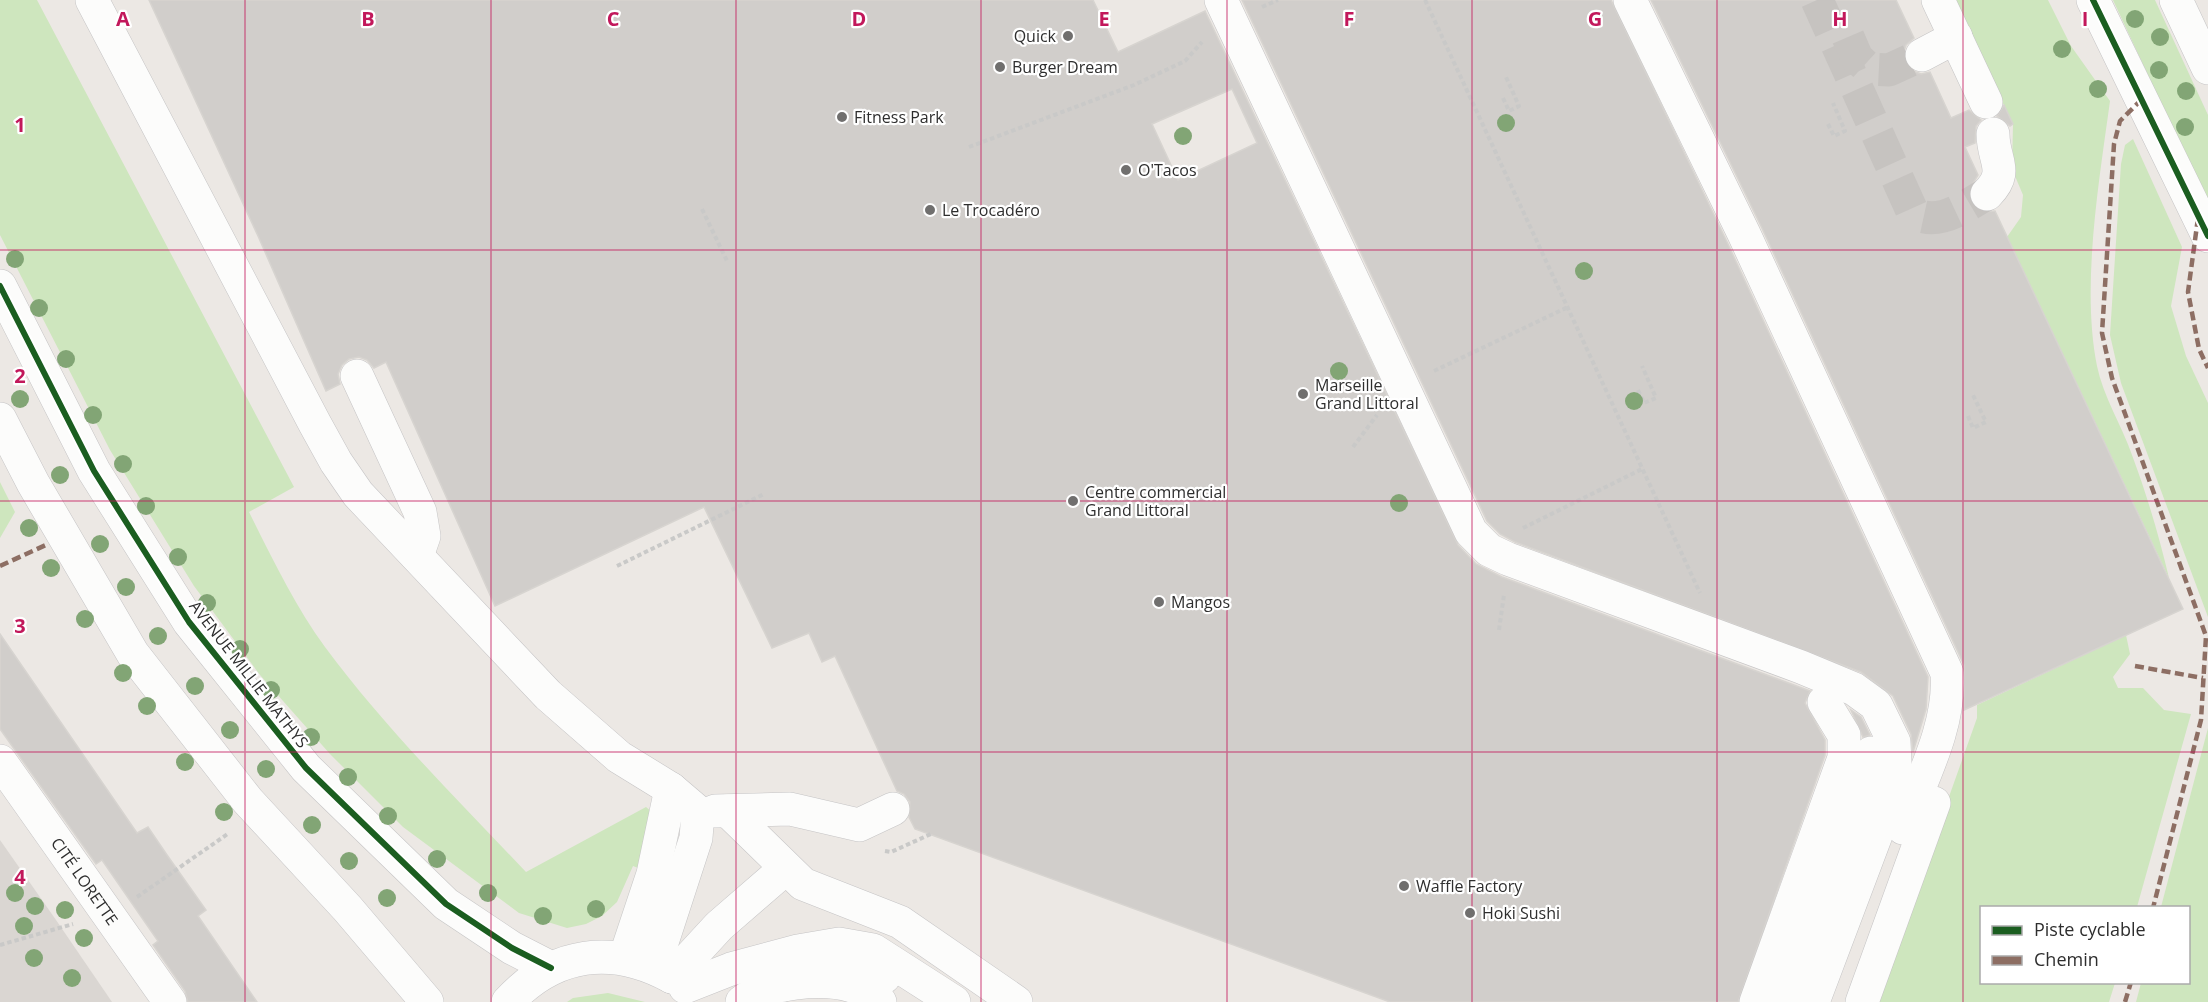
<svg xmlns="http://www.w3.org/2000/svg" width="2208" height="1002" font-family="'Open Sans',sans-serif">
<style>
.green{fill:#cee6be}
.plaza{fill:#dad6d2}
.building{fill:#d1cecb;stroke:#d7d4d0;stroke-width:1.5;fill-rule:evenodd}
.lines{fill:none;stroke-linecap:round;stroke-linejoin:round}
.minor-tunnel{stroke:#c6c3c0;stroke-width:33;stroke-dasharray:33 16;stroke-linecap:butt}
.minor-casing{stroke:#c5c4c5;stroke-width:34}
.path{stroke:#c9c9c8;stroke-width:4;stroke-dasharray:4.5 3;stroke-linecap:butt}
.minor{stroke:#fcfcfb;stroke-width:33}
.quiet{stroke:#8d6e63;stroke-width:4.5;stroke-dasharray:9 4.5;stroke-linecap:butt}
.cycleway-casing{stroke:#fff;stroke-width:10}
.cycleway{stroke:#1b5e20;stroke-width:6}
.tree{fill:#82a575}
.grid{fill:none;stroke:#c2185b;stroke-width:1.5;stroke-opacity:0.55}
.poi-dot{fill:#706f6e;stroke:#fff;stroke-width:2}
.labels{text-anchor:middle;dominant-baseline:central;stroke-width:4.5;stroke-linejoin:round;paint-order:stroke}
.poi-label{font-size:16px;fill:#2e2e2e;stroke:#fff;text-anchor:start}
.street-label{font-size:16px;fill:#2e2e2e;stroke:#fff}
.grid-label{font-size:20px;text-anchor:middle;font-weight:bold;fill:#c2185b;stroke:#fff;stroke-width:4.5;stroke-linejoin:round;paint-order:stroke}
</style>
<rect width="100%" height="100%" fill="#ece8e4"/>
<g class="green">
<path d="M0,0H37L294,487L249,512C272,558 295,606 325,647C385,728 457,799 526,872L646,807L652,812L638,868L633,866L617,902L602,916L586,924L567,928L519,913L403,827L330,754L260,675L194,586L110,450L0,235Z"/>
<path d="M1953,0H2048L2071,46L2110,101C2099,182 2081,286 2097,366C2103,396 2122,426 2132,455C2147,495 2159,536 2169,578L2007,237L2021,217L2023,195L2012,169L2013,124Z"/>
<polygon points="2113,0 2155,0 2208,115 2208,204"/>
<polygon points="2133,139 2182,247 2171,306 2186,356 2208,403 2208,617 2121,383 2110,335 2121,164 2125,145"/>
<polygon points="0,482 15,512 0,538"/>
<polygon points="2126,635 2130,654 2113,677 2118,688 2143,688 2164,710 2191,714 2137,907 1982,908 1982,982 2115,983 2109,1002 1876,1002 1977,718 1977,705"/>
<polygon points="2208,728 2208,1002 2136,1002 2141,983 2188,982 2188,908 2161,907"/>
<polygon points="608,993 645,1002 567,1002 573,998"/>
</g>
<polygon class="plaza" points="0,840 56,920 112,1002 0,1002"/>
<g class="building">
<path d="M149,0H1093L1118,52L1205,11L1458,545L1476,564L1502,577L1810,691L1805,703L1825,740V755L1738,1002H1390L915,829L909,817L910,802L904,794L897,791L835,656L822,662L809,633L772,648L704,507L495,606L386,362L374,368L367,360L359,357L349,359L342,365L338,374L340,384L326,391L258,236ZM1232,89L1257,143L1178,180L1152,124Z"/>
<polygon points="1242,0 1611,0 1727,242 1928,677 1926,709 1913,752 1911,734 1893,696 1861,672 1515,542 1500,534 1487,521"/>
<polygon points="1651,0 1896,0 1914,38 1906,45 1903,54 1906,64 1913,71 1921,74 1930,72 1951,118 1969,110 1981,120 1976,126 1975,143 1965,147 1978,175 1969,190 1970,201 1974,208 1983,212 1995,211 2183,609 1964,710 1964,665 1761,226"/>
<polygon points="2004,105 2013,124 2010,126 1997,116"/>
<polygon points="0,634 137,833 148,827 167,855 206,910 198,916 257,1002 188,1002 185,991 153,945 158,941 102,860 96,864 0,729"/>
<polygon points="1851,710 1861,717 1870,735 1863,737"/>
</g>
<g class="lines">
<g class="minor-tunnel">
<path d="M1817,0L1913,213C1940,227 1963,207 1987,194"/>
<polyline points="1848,37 1857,58 1869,69 1889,70 1922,55"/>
</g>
<g class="minor-casing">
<g id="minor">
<polyline points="92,0 315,424 336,462 358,494 548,695 619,757 671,789 698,812 696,838 654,967"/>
<polyline points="1221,0 1471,532 1489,550 1508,559 1801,667 1854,689 1876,705 1894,742 1896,782 1813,1002"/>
<path d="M1630,0L1744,234L1947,673C1951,726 1921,780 1903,828"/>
<polyline points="1938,0 1986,102"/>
<polyline points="2093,0 2208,236"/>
<polyline points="2176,0 2208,68"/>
<polyline points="1922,55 1956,37"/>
<path d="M1987,194C2010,171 1993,161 1993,134"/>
<polyline points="0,286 94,471 189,622 306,768 446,904 512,948 551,968"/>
<polyline points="357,376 420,512 424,536 417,556"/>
<polyline points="0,419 33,483 133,654 248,801 347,908 427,1002"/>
<path id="s1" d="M0,761L170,1002"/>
<polyline points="715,811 790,809 859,825 893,809"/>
<polyline points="728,811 803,884 900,922 1016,1002"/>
<polyline points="625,958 653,874 671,789"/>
<polyline points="672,977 719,926 786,868"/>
<path d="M783,985C817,973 849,957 884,977"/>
<polyline points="685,987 731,969 798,951 839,944 873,950 954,1002"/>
<path d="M508,1002C554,952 612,944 672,977"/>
<path d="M742,1002C766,982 823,977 852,986C862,989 871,997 880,1002"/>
<polyline points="1756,1002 1844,758 1844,735 1824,702"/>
<polyline points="1785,1002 1862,789 1871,753"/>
<polyline points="1862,1002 1934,803"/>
</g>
</g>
<g class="path">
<polyline points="1425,0 1700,593"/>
<polyline points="1262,7 1278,0"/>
<polyline points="1503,98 1509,111 1519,106 1506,77"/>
<polyline points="1828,124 1834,136 1845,131 1833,103"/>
<polyline points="969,147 1134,85 1185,61 1202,42"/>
<polyline points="702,209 728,263"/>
<polyline points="1434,371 1568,307"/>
<polyline points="1638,390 1644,403 1656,398 1642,366"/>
<polyline points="1968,416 1973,428 1986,422 1973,395"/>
<polyline points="1353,447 1377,415"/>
<polyline points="1523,528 1644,468"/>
<polyline points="617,566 764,494"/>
<polyline points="1499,630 1504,595"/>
<polyline points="885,851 891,852 931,834"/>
<polyline points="137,897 229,833"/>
<polyline points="0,945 73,924"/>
</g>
<use href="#minor" class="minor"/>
<g class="quiet">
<polyline points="2142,99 2120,121 2114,144 2102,333 2112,378 2206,636 2201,720 2153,908"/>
<polyline points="2198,218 2188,292 2199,349 2208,368"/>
<polyline points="0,566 48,544"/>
<polyline points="2135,666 2203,678"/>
<polyline points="2125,1002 2131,982"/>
</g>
<g class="cycleway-casing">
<g id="cycleway">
<polyline points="2093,0 2208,236"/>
<polyline points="0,286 94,471 189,622 306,768 446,904 512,948 551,968"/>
</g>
</g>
<use href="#cycleway" class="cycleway"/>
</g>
<g class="tree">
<circle cx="2135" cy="19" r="9"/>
<circle cx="2160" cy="37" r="9"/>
<circle cx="2062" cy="49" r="9"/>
<circle cx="2159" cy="70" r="9"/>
<circle cx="2098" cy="89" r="9"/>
<circle cx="2186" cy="91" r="9"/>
<circle cx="1506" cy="123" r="9"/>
<circle cx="2185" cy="127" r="9"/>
<circle cx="1183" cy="136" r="9"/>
<circle cx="15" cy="259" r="9"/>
<circle cx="1584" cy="271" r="9"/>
<circle cx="39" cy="308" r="9"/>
<circle cx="66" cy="359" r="9"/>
<circle cx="1339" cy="371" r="9"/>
<circle cx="20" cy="399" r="9"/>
<circle cx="1634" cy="401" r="9"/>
<circle cx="93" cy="415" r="9"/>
<circle cx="123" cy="464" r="9"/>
<circle cx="60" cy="475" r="9"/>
<circle cx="1399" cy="503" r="9"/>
<circle cx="146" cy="506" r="9"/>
<circle cx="29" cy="528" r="9"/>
<circle cx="100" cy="544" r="9"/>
<circle cx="178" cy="557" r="9"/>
<circle cx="51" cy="568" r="9"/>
<circle cx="126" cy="587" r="9"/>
<circle cx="207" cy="603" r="9"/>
<circle cx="85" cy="619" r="9"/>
<circle cx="158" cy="636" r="9"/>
<circle cx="240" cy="649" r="9"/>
<circle cx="123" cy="673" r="9"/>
<circle cx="195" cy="686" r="9"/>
<circle cx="271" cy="690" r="9"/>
<circle cx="147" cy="706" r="9"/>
<circle cx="230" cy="730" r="9"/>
<circle cx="311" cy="737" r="9"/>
<circle cx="185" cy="762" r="9"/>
<circle cx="266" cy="769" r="9"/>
<circle cx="348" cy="777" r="9"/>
<circle cx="224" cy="812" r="9"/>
<circle cx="388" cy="816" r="9"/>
<circle cx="312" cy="825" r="9"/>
<circle cx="437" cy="859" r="9"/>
<circle cx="349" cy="861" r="9"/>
<circle cx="15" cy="893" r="9"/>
<circle cx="488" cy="893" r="9"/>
<circle cx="387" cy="898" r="9"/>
<circle cx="35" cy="906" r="9"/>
<circle cx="596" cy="909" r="9"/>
<circle cx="65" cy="910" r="9"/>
<circle cx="543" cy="916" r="9"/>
<circle cx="24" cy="926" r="9"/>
<circle cx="84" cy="938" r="9"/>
<circle cx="34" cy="958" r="9"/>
<circle cx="72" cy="978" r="9"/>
</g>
<path class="grid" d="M245,0V1002M491,0V1002M736,0V1002M981,0V1002M1227,0V1002M1472,0V1002M1717,0V1002M1963,0V1002M0,250H2208M0,501H2208M0,752H2208"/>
<g class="poi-dot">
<circle cx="1068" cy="36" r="6"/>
<circle cx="1000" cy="67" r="6"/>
<circle cx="842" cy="117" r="6"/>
<circle cx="1126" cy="170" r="6"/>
<circle cx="930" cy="210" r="6"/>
<circle cx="1303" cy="394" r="6"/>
<circle cx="1073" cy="501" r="6"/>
<circle cx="1159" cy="602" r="6"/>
<circle cx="1404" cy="886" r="6"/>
<circle cx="1470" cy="913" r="6"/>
</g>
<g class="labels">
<g class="poi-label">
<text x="1056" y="36" text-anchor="end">Quick</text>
<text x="1012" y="67">Burger Dream</text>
<text x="854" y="117">Fitness Park</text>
<text x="1138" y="170">O'Tacos</text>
<text x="942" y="210">Le Trocadéro</text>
<text x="1315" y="385">Marseille<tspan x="1315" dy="18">Grand Littoral</tspan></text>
<text x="1085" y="492">Centre commercial<tspan x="1085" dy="18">Grand Littoral</tspan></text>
<text x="1171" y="602">Mangos</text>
<text x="1416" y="886">Waffle Factory</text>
<text x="1482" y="913">Hoki Sushi</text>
</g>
<g class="street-label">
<text transform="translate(249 674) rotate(52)">AVENUE MILLIE MATHYS</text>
<text stroke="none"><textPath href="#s1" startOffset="147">CITÉ LORETTE</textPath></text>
</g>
</g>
<g class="grid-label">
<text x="123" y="26">A</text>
<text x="368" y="26">B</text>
<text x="613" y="26">C</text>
<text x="859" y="26">D</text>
<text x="1104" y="26">E</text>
<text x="1349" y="26">F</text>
<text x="1595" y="26">G</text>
<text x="1840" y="26">H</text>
<text x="2085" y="26">I</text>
<text x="20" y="132">1</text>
<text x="20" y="383">2</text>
<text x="20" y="633">3</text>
<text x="20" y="884">4</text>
</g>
<rect x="1980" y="906" width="210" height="78" fill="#ffffff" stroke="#ababab" stroke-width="1.5"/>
<rect x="1992" y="926" width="30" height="9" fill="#1b5e20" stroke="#ababab" stroke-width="1.5"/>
<text x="2034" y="936" font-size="18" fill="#2e2e2e">Piste cyclable</text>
<rect x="1992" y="956" width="30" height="9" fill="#8d6e63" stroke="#ababab" stroke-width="1.5"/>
<text x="2034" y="966" font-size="18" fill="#2e2e2e">Chemin</text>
</svg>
